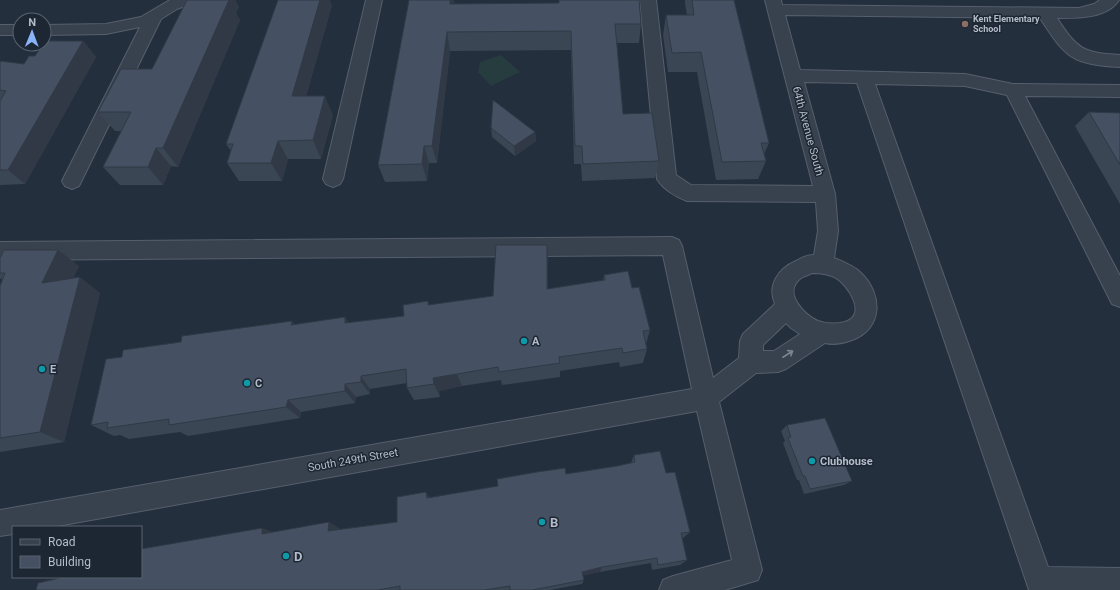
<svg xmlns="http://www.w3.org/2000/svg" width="1120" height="590" font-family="Roboto,sans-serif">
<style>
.green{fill:#263c3f}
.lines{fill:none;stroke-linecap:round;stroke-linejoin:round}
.minor-casing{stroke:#565f6c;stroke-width:2}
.minor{fill:#38414e;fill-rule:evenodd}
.wall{fill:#3b4654}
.shaded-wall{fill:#303945}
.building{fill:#455162;stroke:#303945}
.oneway{stroke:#7c8592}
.education-dot{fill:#8d6e63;stroke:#1d2633;stroke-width:1.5}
.culture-dot{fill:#0f9aa8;stroke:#1d2633;stroke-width:1.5}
.labels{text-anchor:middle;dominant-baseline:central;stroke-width:3;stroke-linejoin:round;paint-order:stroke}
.far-poi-label{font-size:9px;font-weight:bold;fill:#b4bcc9;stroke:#1d2633;text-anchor:start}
.street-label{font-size:11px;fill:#b4bcc9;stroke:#1d2633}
.poi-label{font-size:11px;font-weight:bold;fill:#b4bcc9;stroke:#1d2633;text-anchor:start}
.near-poi-label{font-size:13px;font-weight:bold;fill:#b4bcc9;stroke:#1d2633;text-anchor:start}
</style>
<rect width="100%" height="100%" fill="#242f3e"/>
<polygon class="green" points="501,55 520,72 491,86 478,72 480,62"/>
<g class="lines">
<g class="minor-casing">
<g id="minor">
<polygon points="170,0 194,0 192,3 177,9 161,19 79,186 72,189 65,186 62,181 140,27 106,34 44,35 44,25 106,24 141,17"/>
<polygon points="366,0 382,0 343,179 340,184 333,187 326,184 323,179"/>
<path d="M640,0H656L676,175L691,185L813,186L765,0H781L782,5L1079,8L1094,4L1100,0H1119C1107,19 1076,18 1057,18C1077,49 1083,53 1120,55V67C1071,64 1066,58 1040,18L785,15L800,70L965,74L1013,84L1120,85V97L1025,96L1120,276V307L1112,304L1007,95L965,86L875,84L1048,567L1120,568V590H1029L857,83L804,82L835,194L838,231L834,258C844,262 854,266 861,273C883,294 883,329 852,340C844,343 833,345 825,343L786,369L778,372L756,373L719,402L762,570L758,580L725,590H659L663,580L673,576L732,560L697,411L52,527H13V534L0,536V510L692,389L663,255L0,260V242L672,237L679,240L682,246L713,378L739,358L740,341L743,334L775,304C767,285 778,269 796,261C801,258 807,255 814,255L818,231L816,202L687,201C676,197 663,189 657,179ZM812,273C820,273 829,274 836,278C848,285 868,315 845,322C837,324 826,324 818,321C804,315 782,292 801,278C804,276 809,275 812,273ZM786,323L791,328L800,334L774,351H763V345Z"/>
<rect x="0" y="25" width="20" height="10"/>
</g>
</g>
<use href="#minor" class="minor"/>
</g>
<g class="wall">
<polygon points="187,0 235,0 239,7 236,13 240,20 178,167 171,166 163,185 120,185 103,167 121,131 115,131 98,112 152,69"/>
<polygon points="685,0 734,0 769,143 764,154 766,161 758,179 716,180 697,72 668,72 663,35 666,15 687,15 685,4"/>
<polygon points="455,4 641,24 639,43 617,43 623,114 659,161 655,178 582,181 581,164 574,164 571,50 450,51 437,163 429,163 427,181 385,182 378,165"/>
<polygon points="332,5 306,96 333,115 321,159 288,159 282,181 239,181 227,163 231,151 226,144"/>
<polygon points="83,41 96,57 25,184 0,185 0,61 24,64 35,56"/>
<polygon points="1089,112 1120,113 1120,204 1075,126"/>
<polygon points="491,128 535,132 536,141 515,156 492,137"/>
<polygon points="0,258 79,266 73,278 100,293 64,442 0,452 0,286 2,280 0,278"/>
<polygon points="548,262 548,289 603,280 604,275 632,288 650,330 646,344 647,349 643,363 620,367 619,362 560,371 560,377 502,385 501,380 462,386 439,391 440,397 414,400 407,388 407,383 370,389 370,394 356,397 355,403 301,412 300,418 188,436 180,432 129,439 120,435 114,436 91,425 122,357 181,342 292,321 295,325 349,323 404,316 428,301 429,305 493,296"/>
<polygon points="787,425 852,481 844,485 804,494 799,480 797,480 783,443 785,441 781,431"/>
<polygon points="634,455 666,473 690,532 682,539 687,560 680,565 652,570 651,563 583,575 584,580 582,584 550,590 36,590 274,532 341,529 397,522 431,498 566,474 617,466 631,463"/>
</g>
<g class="shaded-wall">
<polygon points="223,0 235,0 239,7 236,13 240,20 178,167 163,148"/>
<polygon points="320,0 330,0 332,5 301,115 292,96"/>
<polygon points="450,0 454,0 455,6 450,4"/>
<polygon points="447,32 450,51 437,163 432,146"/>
<polygon points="83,41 96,57 25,184 8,170"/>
<polygon points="325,96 333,115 321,159 313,140"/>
<polygon points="535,132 536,141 515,156 514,146"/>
<polygon points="278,141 288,159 282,181 271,163"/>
<polygon points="424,146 429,163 427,181 422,164"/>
<polygon points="156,148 171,166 163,185 148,167"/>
<polygon points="547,245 548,262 548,305 547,289"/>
<polygon points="58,250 79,266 64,298 42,283"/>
<polygon points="80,277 100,293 64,442 40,432"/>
<polygon points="345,317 355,332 345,323"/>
<polygon points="292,321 304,336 291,325"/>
<polygon points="457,374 462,386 439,391 440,397 434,384 433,378"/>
<polygon points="361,376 370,389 370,394 361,382"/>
<polygon points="345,384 356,397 355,403 345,391"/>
<polygon points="288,400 301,412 300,418 286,407"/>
<polygon points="426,492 433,501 427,498"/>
<polygon points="329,522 341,529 328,531"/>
<polygon points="262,528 278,534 262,534"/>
<polygon points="602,567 600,572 581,576 582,572"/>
</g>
<g class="building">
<polygon points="187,0 229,0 163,148 156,148 148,167 103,167 131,112 98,112 121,69 152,69"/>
<polygon points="278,0 320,0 292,96 325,96 313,140 278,141 271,163 227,163 233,144 226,144"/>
<polygon points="409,0 450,0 450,4 559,3 559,0 639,0 641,24 615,24 623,114 652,113 659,161 583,164 582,146 575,146 571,31 447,32 432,146 424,146 422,164 378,165"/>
<polygon points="692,0 734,0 769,143 761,143 766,161 722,162 701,52 672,53 666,15 694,15"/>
<polygon points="45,41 83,41 8,170 0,170 0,101 6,91 0,90 0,61 24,64 29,56 35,56 43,44 44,44"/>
<polygon points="493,100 535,132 514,146 491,128"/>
<polygon points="1089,112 1120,113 1120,165"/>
<polygon points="496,245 547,245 547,289 605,280 604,275 628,271 632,288 639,287 650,330 643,331 647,349 623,353 622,348 559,357 560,363 499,372 498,367 457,374 433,378 434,384 407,388 406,369 361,376 361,382 345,384 345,391 288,400 286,407 169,425 169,419 107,428 108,422 91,425 106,359 122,357 123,350 181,342 182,336 292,321 291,325 345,317 345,323 404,316 403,305 428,301 428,305 493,296"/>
<polygon points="4,250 58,250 42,283 80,277 40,432 0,438 0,286 5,273 0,273 0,258"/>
<polygon points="825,418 852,481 810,489 805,476 803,476 788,438 791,437 787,425"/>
<polygon points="660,451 666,473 675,472 690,532 681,533 687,560 658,565 657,558 602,567 582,572 584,580 532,590 510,590 510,586 484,590 400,590 400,586 378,590 36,590 38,583 60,578 60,577 141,577 141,549 262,528 262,534 329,522 328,531 397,522 397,497 426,492 427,498 498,486 497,479 537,472 565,468 566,474 617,466 635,462 634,455"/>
</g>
<defs><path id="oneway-shaft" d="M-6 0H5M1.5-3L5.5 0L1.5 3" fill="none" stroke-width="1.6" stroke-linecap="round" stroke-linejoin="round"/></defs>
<use class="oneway" href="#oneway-shaft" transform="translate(788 354) rotate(-33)"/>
<circle class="education-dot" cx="965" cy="24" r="4"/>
<g class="culture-dot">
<circle cx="524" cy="341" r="4"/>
<circle cx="42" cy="369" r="4"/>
<circle cx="247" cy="383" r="4"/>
<circle cx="812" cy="461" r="4"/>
<circle cx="542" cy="522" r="4"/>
<circle cx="286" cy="556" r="4"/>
</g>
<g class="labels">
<g class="far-poi-label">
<text x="973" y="19">Kent Elementary<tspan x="973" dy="10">School</tspan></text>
</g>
<g class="street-label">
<text transform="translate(808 131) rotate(75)">64th Avenue South</text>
<text transform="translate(353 460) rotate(-10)">South 249th Street</text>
</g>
<g class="poi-label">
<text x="532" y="341">A</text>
<text x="50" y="369">E</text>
<text x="255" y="383">C</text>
<text x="820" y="461">Clubhouse</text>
</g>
<g class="near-poi-label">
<text x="550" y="522">B</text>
<text x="294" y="556">D</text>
</g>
</g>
<rect x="12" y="526" width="130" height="52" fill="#1d2633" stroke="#59626f"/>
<rect x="20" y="539" width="20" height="6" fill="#38414e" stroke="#59626f"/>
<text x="48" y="546" font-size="12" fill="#b4bcc9">Road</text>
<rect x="20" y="556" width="20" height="12" fill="#455162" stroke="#59626f"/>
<text x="48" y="566" font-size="12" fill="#b4bcc9">Building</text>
<g transform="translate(32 32) rotate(1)"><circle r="19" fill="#1d2633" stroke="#59626f"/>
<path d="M0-3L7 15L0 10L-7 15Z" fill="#8ab4f8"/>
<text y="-6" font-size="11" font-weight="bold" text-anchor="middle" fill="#b4bcc9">N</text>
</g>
</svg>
